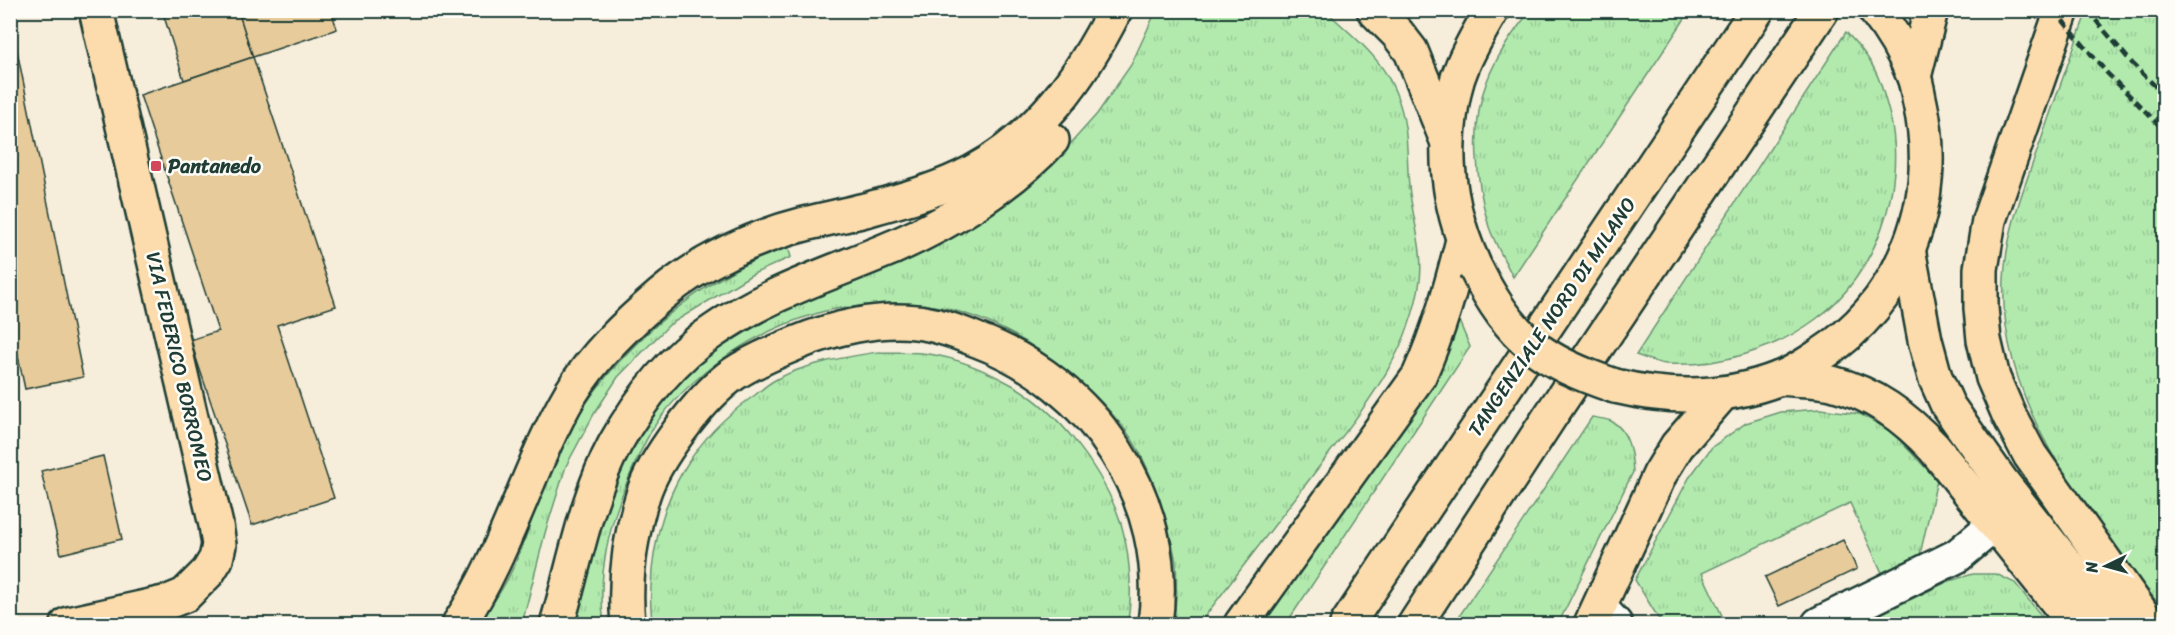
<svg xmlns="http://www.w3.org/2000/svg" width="2175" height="635" font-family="Sriracha,sans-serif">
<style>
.grass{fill:url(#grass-tufts);stroke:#689471;stroke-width:1.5}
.building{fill:#e7cb9b;stroke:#1f3d34;stroke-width:1.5}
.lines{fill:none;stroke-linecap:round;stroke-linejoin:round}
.minor-casing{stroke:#1f3d34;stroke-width:38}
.major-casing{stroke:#1f3d34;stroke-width:38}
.highway-casing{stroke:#1f3d34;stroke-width:38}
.minor{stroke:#fdfcf7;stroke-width:33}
.major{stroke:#fcdcac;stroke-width:33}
.highway{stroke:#fcdcac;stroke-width:33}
.rail{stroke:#1f3d34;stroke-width:4.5;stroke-dasharray:9 4.5;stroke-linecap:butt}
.major-bridge-casing{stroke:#1f3d34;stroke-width:38;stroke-linecap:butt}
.major-bridge{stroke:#fcdcac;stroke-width:33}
.poi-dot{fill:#d1495b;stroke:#fdfcf7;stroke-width:2}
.labels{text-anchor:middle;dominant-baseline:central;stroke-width:5;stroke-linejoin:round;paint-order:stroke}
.poi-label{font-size:20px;font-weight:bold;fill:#1f3d34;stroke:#fdfcf7;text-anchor:start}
.street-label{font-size:20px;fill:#1f3d34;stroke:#fdfcf7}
</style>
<defs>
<pattern id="grass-tufts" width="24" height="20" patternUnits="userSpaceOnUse" patternTransform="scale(1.5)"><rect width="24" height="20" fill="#b2eaae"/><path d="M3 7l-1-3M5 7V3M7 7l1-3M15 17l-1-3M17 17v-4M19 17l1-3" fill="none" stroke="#99ca96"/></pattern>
</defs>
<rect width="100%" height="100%" fill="#f6eddb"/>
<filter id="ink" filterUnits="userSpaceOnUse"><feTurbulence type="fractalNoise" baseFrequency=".0167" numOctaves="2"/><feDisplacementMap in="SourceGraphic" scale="12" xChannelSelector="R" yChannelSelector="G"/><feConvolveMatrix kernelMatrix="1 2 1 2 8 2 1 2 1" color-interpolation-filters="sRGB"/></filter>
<g filter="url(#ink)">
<g class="grass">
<path d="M1531,10L1690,11L1513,277C1505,261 1495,244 1489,227C1476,183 1470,124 1487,81C1497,55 1513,32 1531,10Z"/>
<path d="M1156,11H1326C1366,48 1396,69 1405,127C1408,146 1407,167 1409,186C1412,217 1424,249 1420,280C1409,360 1355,418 1309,480C1272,528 1236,576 1199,624H1174C1175,603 1179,579 1175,557C1168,520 1150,465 1129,435C1086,376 1012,322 940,307C921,303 901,304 882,305C860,306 836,307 815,314C756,331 698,369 660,418C646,437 636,461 627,482C609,526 597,577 604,624H570L600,522L630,448L662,401L695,367L727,342L768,318L867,276L958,233L1011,198L1055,161L1097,114L1131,65Z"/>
<path d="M2087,11H2164V611C2091,518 1997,405 2004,279C2006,233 2024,187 2040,143C2055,99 2071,55 2087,11Z"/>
<path d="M1846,32C1854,41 1863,50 1869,60C1880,76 1885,98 1890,116C1907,186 1876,276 1816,319C1774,350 1719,367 1666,364C1656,363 1645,358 1636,355Z"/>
<path d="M788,247L791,257L751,275L669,325L618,377L594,414L566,466L545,533L522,624H479C489,609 500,594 508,578C527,543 536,500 552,463C591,378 660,310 742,266C756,258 773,253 788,247Z"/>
<polygon points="1459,321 1470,347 1286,624 1258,624 1444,354"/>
<path d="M878,352C895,353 912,351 929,354C957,358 989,372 1014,386C1059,412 1098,465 1117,512C1129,542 1134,593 1127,624H653C649,606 651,589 652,570C660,495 693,438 755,395C762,389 769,383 777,379C807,363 846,357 878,352Z"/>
<polygon points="1821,409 1860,414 1891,431 1937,480 1919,559 1884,577 1850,503 1702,573 1726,624 1662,624 1635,580 1689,478 1712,447 1746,423 1781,412"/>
<path d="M1592,417C1598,418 1605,419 1611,421C1629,430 1632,454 1633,472L1558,624H1454Z"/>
<polygon points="1973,574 1996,574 2015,583 2048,624 1859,624 1949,581"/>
</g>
<g class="building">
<polygon points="162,10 238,10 253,57 184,80"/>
<polygon points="259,10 331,10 337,29 253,57 240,17"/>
<polygon points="10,16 83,377 25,389 10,318"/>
<polygon points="253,57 336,306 277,325 334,498 252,525 190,340 218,331 140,95"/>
<polygon points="103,456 122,539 61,554 41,471"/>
<polygon points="1843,540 1857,569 1779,606 1765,577"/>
</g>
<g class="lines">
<g class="minor-casing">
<g id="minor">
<polyline points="1600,608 1615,624"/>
<polyline points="1819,624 1957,556 1995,524"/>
</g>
</g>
<g class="major-casing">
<g id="major">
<polyline points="1374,10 1397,33 1411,51 1446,138"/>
<polyline points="1908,249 1925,340 1935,377 1948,406 2001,481 2114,624"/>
<path d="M1474,265C1452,217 1443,169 1450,117C1452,100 1455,83 1462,67C1470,47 1481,29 1492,10"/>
<path d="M1780,378C1797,380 1816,379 1832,383C1874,394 1905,417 1934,448L2075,624"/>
<path d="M1615,386C1670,399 1727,399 1780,378C1794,373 1807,364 1819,356C1904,302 1942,200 1920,103C1918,95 1917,85 1914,77C1905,54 1890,29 1875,10"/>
<polyline points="68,624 168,602 185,595 208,572 216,559 219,545 216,525 96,10"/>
</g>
</g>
<g class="highway-casing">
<g id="highway">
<polyline points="2062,10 1989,220 1981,269 1981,308 1984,340 1993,378 2009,415 2030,455 2149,624"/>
<polyline points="1914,77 1931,10"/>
<path d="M459,624C507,552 527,468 571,393C594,355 627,324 661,295C701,261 754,237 805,224C825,219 845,215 865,210C901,200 940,190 973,172C1039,136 1082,76 1115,10"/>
<path d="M557,624C575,564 585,500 615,444C639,401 671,359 712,332C769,292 833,273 896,246C953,221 1010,185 1052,140"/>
<path d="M628,624C624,581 630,536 643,495C654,459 699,401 728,378C746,364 775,352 797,343C833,328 877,318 916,322C937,324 958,332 977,340C1093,383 1172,499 1155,624"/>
<path d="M1241,624L1419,376C1439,331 1451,288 1463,240"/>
<polyline points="1347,624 1757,10"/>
<polyline points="1415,624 1549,418 1822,10"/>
<polyline points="1591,624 1660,474 1677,446 1723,393"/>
</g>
</g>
<use href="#minor" class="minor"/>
<use href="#major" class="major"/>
<use href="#highway" class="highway"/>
<g class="rail">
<polyline points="2054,10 2107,73 2164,130"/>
<polyline points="2087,10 2132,63 2164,95"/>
</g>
<g class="major-bridge-casing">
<path id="major-bridge" d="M1476,269C1510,339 1543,362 1615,386"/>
</g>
<use href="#major-bridge" class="major-bridge"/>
</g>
</g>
<rect class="poi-dot" x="150" y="160" width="12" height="12" rx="3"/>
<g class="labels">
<g class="poi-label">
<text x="168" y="166">Pantanedo</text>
</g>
<g class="street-label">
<text transform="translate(1552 317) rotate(-56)">TANGENZIALE NORD DI MILANO</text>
<text transform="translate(179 367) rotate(77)">VIA FEDERICO BORROMEO</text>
</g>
</g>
<rect width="2175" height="635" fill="none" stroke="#fdfcf7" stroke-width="36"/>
<rect x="18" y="18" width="2139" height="599" fill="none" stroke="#1f3d34" stroke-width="2" filter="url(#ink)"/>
<g transform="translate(2106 566) rotate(265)" stroke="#fdfcf7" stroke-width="4.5" paint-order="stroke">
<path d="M0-4.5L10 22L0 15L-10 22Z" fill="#1f3d34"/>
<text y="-9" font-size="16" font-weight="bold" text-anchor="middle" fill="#1f3d34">N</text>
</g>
</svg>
